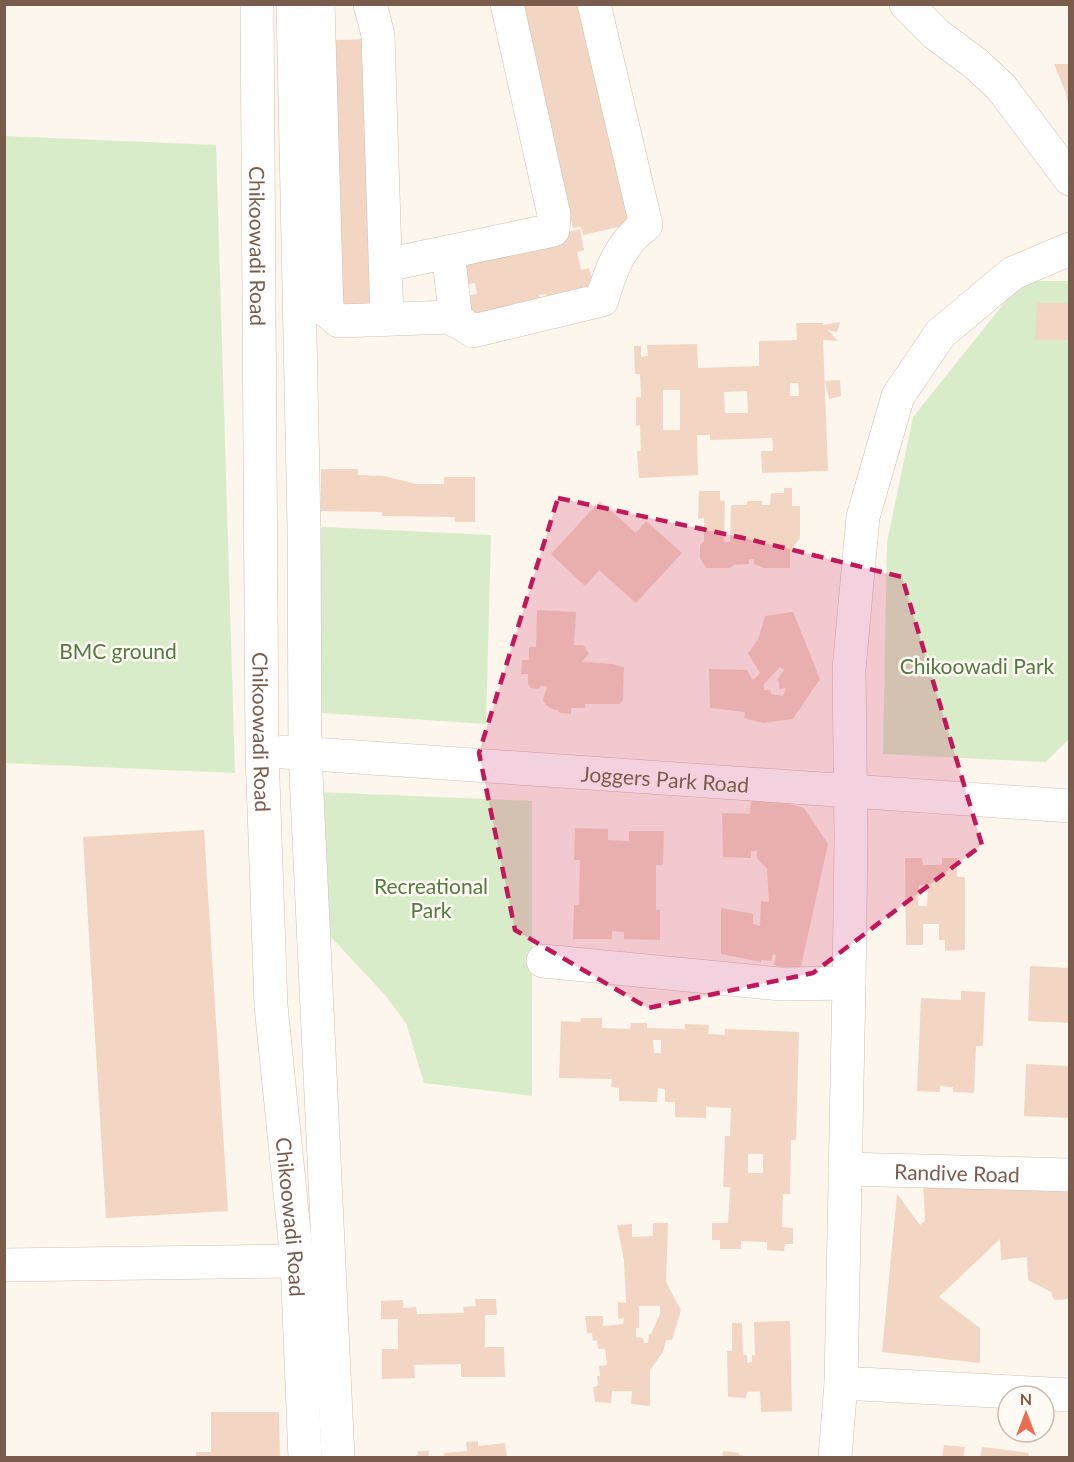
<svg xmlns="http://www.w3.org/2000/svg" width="1074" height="1462" font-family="Lato,sans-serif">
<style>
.green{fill:#d8ecc9}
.building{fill:#f3d5c3;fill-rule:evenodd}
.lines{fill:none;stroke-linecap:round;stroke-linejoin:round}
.minor-casing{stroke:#d1beb0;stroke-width:34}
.minor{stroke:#fff;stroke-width:33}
.marked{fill:#c2185b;fill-opacity:0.2;stroke:#c2185b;stroke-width:4.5;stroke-dasharray:12 8;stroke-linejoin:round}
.labels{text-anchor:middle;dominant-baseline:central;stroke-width:5;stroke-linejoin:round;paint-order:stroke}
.street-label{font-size:21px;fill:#7a5c4d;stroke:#fffaf3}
.park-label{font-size:21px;fill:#537a41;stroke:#fffaf3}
</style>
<rect width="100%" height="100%" fill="#fdf6ec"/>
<g class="green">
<polygon points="5,136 216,145 235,773 5,763"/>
<polygon points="1032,281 1069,281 1069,739 1046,762 883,754 887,542 913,417 1009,297"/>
<polygon points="304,526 491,535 486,724 322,713 309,683"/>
<polygon points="319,792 532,801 532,1096 424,1083 406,1023 385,995 330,936"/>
</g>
<g class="building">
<polygon points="523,4 587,4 636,223 583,235 581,227 573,228"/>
<polygon points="373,39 378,309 335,310 331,40"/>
<polygon points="1054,64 1070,64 1070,111 1065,91"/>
<polygon points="580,229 584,250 577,252 581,270 589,268 595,293 548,303 546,294 539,295 541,305 473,321 467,296 477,294 475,283 464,285 458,257"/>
<polygon points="1037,303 1070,303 1070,340 1035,340"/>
<path d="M840,322L837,332L828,330L838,341L823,340L828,471L762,473L761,451H773L772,438L710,440V435H697L698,475L639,478L637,451H641L640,425L636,426V397H641L640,374H635L634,346H641V357L648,356L647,345L697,344L698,368L759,366V341L797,340L796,323H823V325ZM790,383H798L799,396H790ZM663,390H680V430H663ZM747,391L748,413H725L724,392Z"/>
<polygon points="840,380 841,396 829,399 825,381"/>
<polygon points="321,469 358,469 358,475 384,476 416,484 444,484 444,477 475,477 475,522 455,522 455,517 382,516 382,512 321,511"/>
<polygon points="784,488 792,488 792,506 800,506 800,538 790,551 790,568 764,568 754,564 754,559 749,559 749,564 734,565 730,568 706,568 700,558 700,545 704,542 704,518 698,519 699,491 720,491 720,500 725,501 724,542 730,542 731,505 747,505 747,501 762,501 762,505 770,505 771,493 784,493"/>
<polygon points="600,501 636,533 646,521 682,553 636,603 599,570 585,586 551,554"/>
<polygon points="537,610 576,612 574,645 583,645 589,653 582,662 612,664 624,667 623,700 620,704 585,704 585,708 571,708 571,714 560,713 558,710 554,710 546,705 543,700 547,686 541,686 538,689 531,688 528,684 528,674 521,674 522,660 529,660 529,647 536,647"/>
<path d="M793,612L820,679L793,719L763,723L744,718L745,712L710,708L709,669L747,670L753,680L760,673L748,653L758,640L765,616ZM780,667L784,670L777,680L779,681V689L786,688L783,696L771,694L770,690H764V684Z"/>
<polygon points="751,800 775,800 804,808 828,844 800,971 774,965 776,955 773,954 771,961 761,960 761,962 721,954 721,908 753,914 753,924 760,926 761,901 769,902 767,869 757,858 757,851 751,851 751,858 723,857 722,813 750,814"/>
<polygon points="575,828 608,829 608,840 629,841 629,831 664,831 663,865 656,865 656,910 660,910 660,940 624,939 624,932 612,931 612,939 573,939 574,905 579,905 580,860 574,860"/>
<polygon points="204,830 228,1211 106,1218 83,837"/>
<path d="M905,858H922L923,865H942V858H957V877H965V950L945,951V940H939V924H923V945H906ZM919,885H928L927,906H918Z"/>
<polygon points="1030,966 1070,968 1070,1023 1028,1021"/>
<polygon points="961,991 985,992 983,1046 976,1046 974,1093 953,1092 953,1087 940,1086 940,1092 917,1091 921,998 961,1000"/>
<path d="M581,1018H602V1028L630,1029L631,1023H647V1028L685,1029V1024L709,1025L708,1034L725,1035V1029L799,1032L796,1140H791L790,1194H783L782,1227L793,1228V1244H785L784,1251L767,1250V1242L741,1241V1249H720V1240H712V1223H728L730,1187H723L725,1136H730L731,1108L706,1107V1118L675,1117V1102H665V1089L658,1088L657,1102L619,1101V1088L611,1087L612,1079L559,1078L561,1021L581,1022ZM653,1040H661V1053H654ZM748,1154H763V1173H748Z"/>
<polygon points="1026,1064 1070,1066 1070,1118 1024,1116"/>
<polygon points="923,1179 1070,1187 1068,1299 1054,1300 1051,1292 1028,1280 1027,1257 1001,1260 1000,1239 939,1297 980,1328 980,1363 882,1352 897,1194 920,1225 925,1221"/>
<path d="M653,1223H668L666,1282L681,1310L672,1340H666L663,1352L650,1370V1406L631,1404L632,1391H612L611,1403L595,1402L593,1387L598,1386L597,1376H600L599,1366L607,1365L605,1349H598L597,1340L593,1341L592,1333H587L585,1316H603V1326L623,1324L624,1318L618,1319V1302L626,1303L624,1260L617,1225L632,1224V1237L653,1236ZM639,1306H660V1314L651,1334H649L648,1343H644L643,1338L636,1337V1328H639Z"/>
<polygon points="475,1299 496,1299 497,1315 485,1315 485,1347 504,1347 505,1377 461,1377 461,1364 414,1365 415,1378 382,1379 382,1349 398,1349 398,1319 381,1319 381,1301 403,1300 403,1308 416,1307 417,1314 464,1313 463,1307 476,1306"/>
<polygon points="790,1321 792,1411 761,1412 760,1391 747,1392 746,1398 728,1397 727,1351 732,1351 732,1323 742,1323 743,1355 747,1355 747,1363 752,1362 752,1355 755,1355 754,1322"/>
<polygon points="211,1412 279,1412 280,1458 196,1458 196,1452 211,1452"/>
<polygon points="478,1441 478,1446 505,1443 507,1458 444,1458 444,1453 467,1451 466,1442"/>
<polygon points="944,1445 965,1447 963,1458 942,1458"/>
<polygon points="982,1447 1029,1453 1028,1458 980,1458"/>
<polygon points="418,1451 429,1451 429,1458 408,1458 418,1455"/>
<polygon points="723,1451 739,1453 739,1455 746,1456 745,1458 722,1458"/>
</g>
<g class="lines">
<g class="minor-casing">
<g id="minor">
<path id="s1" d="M257,4L262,752L271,1006L297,1261L305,1458"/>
<polyline points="293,4 304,526 305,752 338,1458"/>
<path d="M318,4L327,311L339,321L451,317L473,331L602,300C610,272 620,243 646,225L594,4"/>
<polyline points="370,4 378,35 387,319"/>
<polyline points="906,4 936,34 975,63 1001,87 1070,179"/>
<polyline points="448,252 456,321"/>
<polyline points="386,265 553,230 554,215 507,4"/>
<path id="s2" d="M284,752L1070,806"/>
<polyline points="543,961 780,984 849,983"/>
<path id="s3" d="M845,1169L1070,1175"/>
<polyline points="4,1265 297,1261"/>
<polyline points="841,1383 1070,1395"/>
<polyline points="835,1458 841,1383 849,983 851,838 849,669 863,517 898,396 940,334 1013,273 1070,249"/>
</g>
</g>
<use href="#minor" class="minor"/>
</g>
<path class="marked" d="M558,498L748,539L902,577L982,845L813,973L648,1008L515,930L479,753Z"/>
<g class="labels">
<g class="street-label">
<text stroke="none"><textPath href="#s1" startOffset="242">Chikoowadi Road</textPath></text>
<text stroke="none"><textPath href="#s1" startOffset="728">Chikoowadi Road</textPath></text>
<text stroke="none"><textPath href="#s2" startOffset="382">Joggers Park Road</textPath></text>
<text stroke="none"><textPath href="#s3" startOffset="112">Randive Road</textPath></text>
<text stroke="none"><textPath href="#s1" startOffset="1214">Chikoowadi Road</textPath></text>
</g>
<g class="park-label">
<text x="118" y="650">BMC ground</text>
<text x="977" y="665">Chikoowadi Park</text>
<text x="431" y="885">Recreational<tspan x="431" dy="24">Park</tspan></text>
</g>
</g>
<rect width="1074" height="1462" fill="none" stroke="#7a5c4d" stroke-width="12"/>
<g transform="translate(1026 1414)"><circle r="28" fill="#fffaf3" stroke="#cabbb1" stroke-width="1.5"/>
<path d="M0-4.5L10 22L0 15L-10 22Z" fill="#e76f51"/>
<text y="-9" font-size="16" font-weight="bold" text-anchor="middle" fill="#7a5c4d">N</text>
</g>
</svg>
